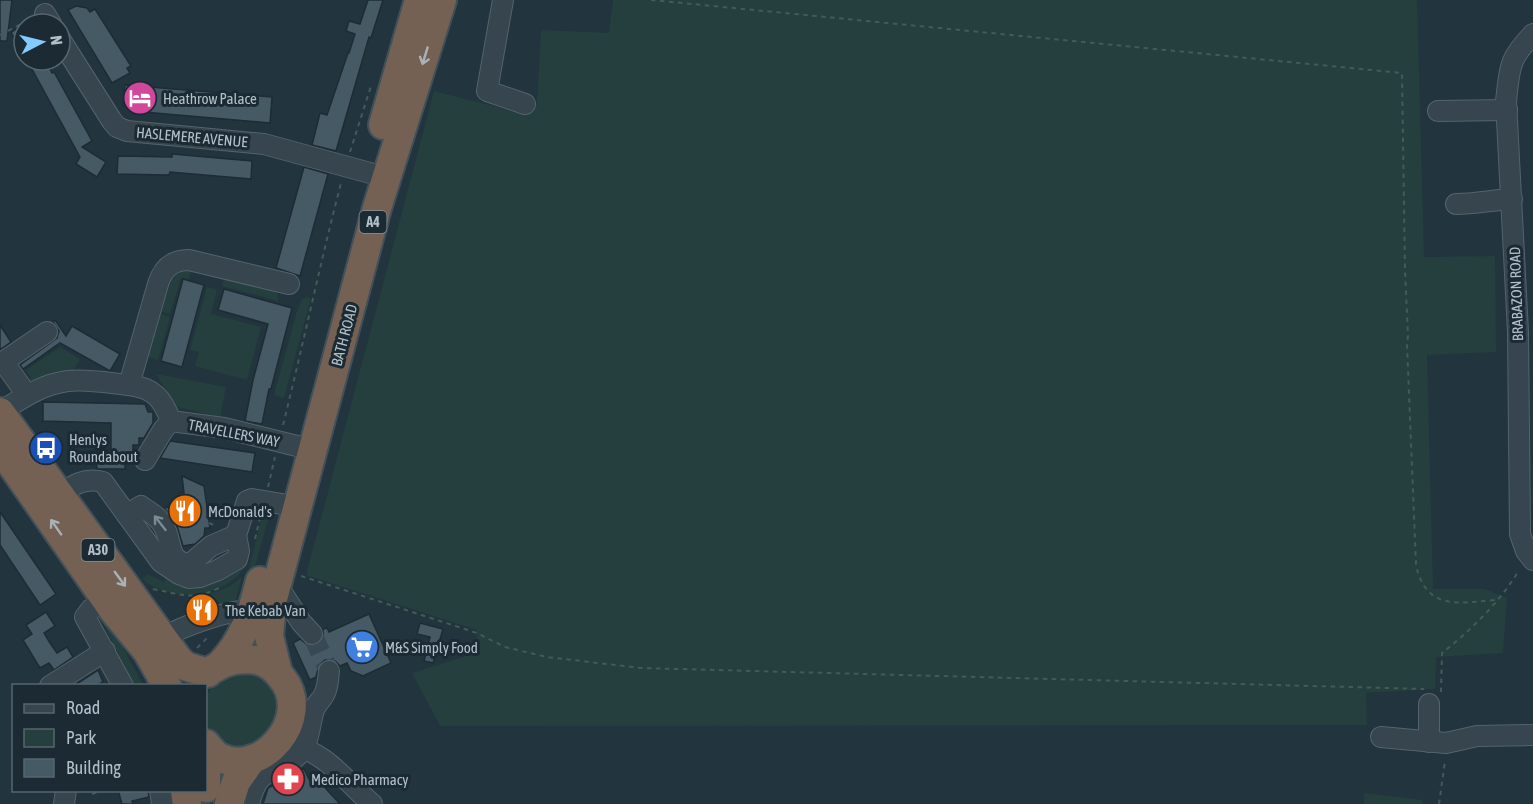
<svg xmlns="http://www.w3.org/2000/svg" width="1533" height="804" font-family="'Asap Condensed',sans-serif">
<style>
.green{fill:#243f3d}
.building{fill:#465a65;stroke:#1d2c35;stroke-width:1.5}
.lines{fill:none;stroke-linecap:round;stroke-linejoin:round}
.minor-tunnel{stroke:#384953;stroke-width:20;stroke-dasharray:20 10;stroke-linecap:butt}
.minor-casing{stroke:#54636c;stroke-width:22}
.highway-casing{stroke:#415059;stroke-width:32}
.path{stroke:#425b59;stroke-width:2;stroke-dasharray:4.5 4.5;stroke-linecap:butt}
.minor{stroke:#36454e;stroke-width:20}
.highway{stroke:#756153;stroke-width:28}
.oneway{stroke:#a9b2b8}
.oneway2{stroke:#7a8992}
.labels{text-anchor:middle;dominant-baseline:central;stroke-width:6;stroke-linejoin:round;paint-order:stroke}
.shield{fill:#1b2a33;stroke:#85939d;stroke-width:1.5}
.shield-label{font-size:14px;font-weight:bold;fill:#b2c0ca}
.poi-label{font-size:15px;fill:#b2c0ca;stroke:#1b2a33;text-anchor:start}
.street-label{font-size:15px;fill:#b2c0ca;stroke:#1b2a33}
</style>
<rect width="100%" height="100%" fill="#22343e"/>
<g class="green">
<polygon points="613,0 1417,0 1424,257 1495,256 1496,352 1427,355 1433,589 1485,589 1507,598 1503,653 1436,657 1435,689 1366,693 1367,725 440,726 412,673 476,653 477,630 306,575 434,91 527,115 533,113 537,104 541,30 609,33"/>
<polygon points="185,270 191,271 189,279 181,278 170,314 160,311 174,274"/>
<polygon points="224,278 274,289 277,292 278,301 222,286"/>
<polygon points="207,287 217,290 211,314 261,327 247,380 195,366 199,352 190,350"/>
<polygon points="307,297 311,298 284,398 274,395 297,311 302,299"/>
<polygon points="160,314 170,317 158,360 148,357"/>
<polygon points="60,347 80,359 71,374 30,385 27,381 31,378 26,370"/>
<polygon points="156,374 226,387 220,417 177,407"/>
<polygon points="264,509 269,514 268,520 246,599 240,604"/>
<path d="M241,566L244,568C223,599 170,603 142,579L148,574L164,582L167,577Z"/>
<polygon points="242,577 235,602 222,605 210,594 230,586"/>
<polygon points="103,620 110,623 143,685 134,685 102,621"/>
<path d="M253,673L268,681L280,704L271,733L243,751L216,744C203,721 196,696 222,679C225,677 227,675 230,674C236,672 246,673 253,673Z"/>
<polygon points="1364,793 1423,800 1422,804 1364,804"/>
</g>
<g class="building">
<polygon points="0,0 12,0 7,41 0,41"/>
<polygon points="368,0 383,0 371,38 369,37 336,151 312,145 320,113 327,115 348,53 349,53 355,34 346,31 349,21 360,24"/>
<polygon points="76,6 87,8 90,12 95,9 131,66 127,68 130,73 112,83 68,10"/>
<polygon points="24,25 24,57 11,32"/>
<polygon points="27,60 46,60 52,73 54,72 92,141 82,147 106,162 97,177 76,164 80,157"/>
<polygon points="125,85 272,97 270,123 132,111 132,107 123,106"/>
<polygon points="172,154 252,161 251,179 170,172 169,175 117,174 118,156 172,157"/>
<polygon points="304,167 328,174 300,276 276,268"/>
<polygon points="183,279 204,285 182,367 161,361"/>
<polygon points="224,289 292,308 271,389 269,389 262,424 245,421 253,380 268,324 218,310"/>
<polygon points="55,320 66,336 72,326 120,354 110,371 60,343 23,369 20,365 57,338 59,331 53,322"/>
<polygon points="0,325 11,342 1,349 0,348"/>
<polygon points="43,402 145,404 148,412 153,412 153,423 144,438 139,438 139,445 133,445 133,453 129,453 129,461 125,461 125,469 97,469 96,457 107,457 107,450 111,450 111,423 43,421"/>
<polygon points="170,441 255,453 252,472 160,458"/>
<polygon points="182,476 204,486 210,528 205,528 204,536 195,544 183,546 177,526 164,508 181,505 179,493 184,493"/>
<polygon points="0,512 56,594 40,605 0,545"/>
<polygon points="46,612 55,626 44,633 50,643 57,653 67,647 73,657 54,670 49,663 40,668 23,640 32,634 26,625"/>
<polygon points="369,614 391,663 363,676 351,671 347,663 340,666 335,661 325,660 319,665 316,677 310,680 293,643 300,639 308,645 315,646 323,638 323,629 327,628 329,632"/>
<polygon points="420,623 443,629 433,663 424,661 430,637 417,634"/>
<polygon points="98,670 103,682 95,686 79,686 78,683"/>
<polygon points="304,769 312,785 318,780 340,804 263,804 268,788"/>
<polygon points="118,790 148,790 149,797 132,801 133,804 122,804"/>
</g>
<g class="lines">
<polyline class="minor-tunnel" points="312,634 329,671"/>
<g class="minor-casing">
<g id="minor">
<polyline points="503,0 487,91 525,104"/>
<polyline points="45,14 51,24"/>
<path d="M1533,34C1508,60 1510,67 1506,101L1518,332L1520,534L1526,551L1533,560"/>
<polyline points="60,39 112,121 117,127 127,131 264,144 370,173"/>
<polyline points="1438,111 1507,110"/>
<path d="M1456,204C1475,204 1493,200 1512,199"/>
<polyline points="27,395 5,364 6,360 47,332"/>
<path d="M0,412C21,399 42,384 68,381C87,379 109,383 129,385"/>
<path d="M171,421C162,398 154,388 129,385L158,284C163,268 172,260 189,260L289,284"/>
<polyline points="145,460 163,430 171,421 224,428 297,446"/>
<path d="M59,496C72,485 85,477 103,482L161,562L179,574L189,578L200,577L218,570L237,559L239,551L236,535L247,501L252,499L282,504"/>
<path d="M127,515L141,506C149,512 158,516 163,525C174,542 165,561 190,564L211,546L236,535"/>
<polyline points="277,585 301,622 312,634"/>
<polyline points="107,600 91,609 85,617 123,686"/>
<path d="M163,638C180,627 232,608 252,611"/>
<polyline points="50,686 105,651"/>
<polyline points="1381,737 1446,743 1477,736 1533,735"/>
<polyline points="1429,742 1429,704"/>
<path d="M290,745C326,751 346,782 372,804"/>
<polyline points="160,790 162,804"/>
<polyline points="64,804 66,790"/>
<path d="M249,804C259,764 271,778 296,757C310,746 309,725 314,710C316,705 319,702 322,698C328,690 328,680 329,671"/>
</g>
</g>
<g class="highway-casing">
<g id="highway">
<polyline points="383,125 419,0"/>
<polyline points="0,412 178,659 185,666 208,673"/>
<polyline points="0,448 113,610 147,651 167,686"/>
<path d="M220,665C244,640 252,613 260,581"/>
<polyline points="278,673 269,636 272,603 377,208 442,0"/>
<path d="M206,744C210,749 214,754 219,757C261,779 314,718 282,678C276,670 269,664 260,661C245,657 227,660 215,668"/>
<polyline points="206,767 206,788"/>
<polyline points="185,790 187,804"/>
<polyline points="229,804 236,782 252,759"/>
</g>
</g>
<g class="path">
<path d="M651,0L1402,73L1405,271L1408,336L1407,344L1416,565C1426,611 1459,603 1495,600"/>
<polyline points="0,35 31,19"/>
<polyline points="350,152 371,86"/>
<path d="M283,425C303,345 320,264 341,183"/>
<polyline points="268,487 275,457"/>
<polyline points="209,523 216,526"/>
<polyline points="255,539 260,518"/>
<polyline points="301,576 477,633 505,647 547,657 641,668 1424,689"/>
<path d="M153,589C179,594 193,601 219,588"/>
<polyline points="197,648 208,637"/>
<path d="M1441,692L1442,653C1470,631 1501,601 1519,570"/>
<polyline points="92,794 103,790"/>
<polyline points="1439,804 1445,761"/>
</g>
<use href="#minor" class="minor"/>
<use href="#highway" class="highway"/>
</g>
<defs><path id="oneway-shaft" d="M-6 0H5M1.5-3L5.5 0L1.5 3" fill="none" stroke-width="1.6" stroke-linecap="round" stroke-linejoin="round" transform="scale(1.5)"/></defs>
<g class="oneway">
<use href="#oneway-shaft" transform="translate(425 56) rotate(107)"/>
<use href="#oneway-shaft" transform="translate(56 527) rotate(-125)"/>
<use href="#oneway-shaft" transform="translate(120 579) rotate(54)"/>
</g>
<use class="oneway2" href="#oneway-shaft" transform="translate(160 523) rotate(-128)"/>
<defs>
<g id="hotel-disc" transform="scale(1.725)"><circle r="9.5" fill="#d1479c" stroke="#1b2a33"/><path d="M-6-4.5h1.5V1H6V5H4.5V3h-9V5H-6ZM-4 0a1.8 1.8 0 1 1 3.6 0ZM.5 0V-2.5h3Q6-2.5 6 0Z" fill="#fff"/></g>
<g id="bus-disc" transform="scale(1.725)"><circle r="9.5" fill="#1a4fb4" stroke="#1b2a33"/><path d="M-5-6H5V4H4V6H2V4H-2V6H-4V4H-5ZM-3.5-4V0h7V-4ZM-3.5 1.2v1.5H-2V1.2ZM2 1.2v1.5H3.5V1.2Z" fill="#fff"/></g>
<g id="restaurant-disc" transform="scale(1.725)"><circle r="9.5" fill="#e8710a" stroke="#1b2a33"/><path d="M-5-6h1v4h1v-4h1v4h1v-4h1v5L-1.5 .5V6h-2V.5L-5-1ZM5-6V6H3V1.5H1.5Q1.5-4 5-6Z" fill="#fff"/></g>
<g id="supermarket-disc" transform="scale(1.725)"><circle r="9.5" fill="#3f7fe0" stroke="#1b2a33"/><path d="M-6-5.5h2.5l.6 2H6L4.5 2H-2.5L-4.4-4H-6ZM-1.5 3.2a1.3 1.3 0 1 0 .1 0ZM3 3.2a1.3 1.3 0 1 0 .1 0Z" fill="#fff"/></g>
<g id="pharmacy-disc" transform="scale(1.725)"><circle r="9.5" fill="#e0444e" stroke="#1b2a33"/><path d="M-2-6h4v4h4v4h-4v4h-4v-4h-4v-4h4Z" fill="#fff"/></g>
</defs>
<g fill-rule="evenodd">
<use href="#hotel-disc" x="140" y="98"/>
<use href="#bus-disc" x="46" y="448"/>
<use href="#restaurant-disc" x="185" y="511"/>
<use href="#restaurant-disc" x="202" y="610"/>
<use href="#supermarket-disc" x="362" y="647"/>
<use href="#pharmacy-disc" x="288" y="779"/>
</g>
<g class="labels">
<g class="shield">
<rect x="359.5" y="211" width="27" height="22" rx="4.5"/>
<rect x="81.5" y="539" width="33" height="22" rx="4.5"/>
</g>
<g class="shield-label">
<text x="373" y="222">A4</text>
<text x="98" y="550">A30</text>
</g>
<g class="poi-label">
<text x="163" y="98">Heathrow Palace</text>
<text x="69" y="439">Henlys<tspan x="69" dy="17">Roundabout</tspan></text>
<text x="208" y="511">McDonald's</text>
<text x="225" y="610">The Kebab Van</text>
<text x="385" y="647">M&amp;S Simply Food</text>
<text x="311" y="779">Medico Pharmacy</text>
</g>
<g class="street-label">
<text transform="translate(192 137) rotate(5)">HASLEMERE AVENUE</text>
<text transform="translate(1516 294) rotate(-92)">BRABAZON ROAD</text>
<text transform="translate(344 335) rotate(-75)">BATH ROAD</text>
<text transform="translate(234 433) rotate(11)">TRAVELLERS WAY</text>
</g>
</g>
<rect x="12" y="684" width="195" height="108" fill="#1b2a33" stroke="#57666f" stroke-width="1.5"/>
<rect x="24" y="704" width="30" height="9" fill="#36454e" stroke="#57666f" stroke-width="1.5"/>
<text x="66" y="714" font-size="18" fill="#b2c0ca">Road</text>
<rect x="24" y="729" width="30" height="18" fill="#243f3d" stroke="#57666f" stroke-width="1.5"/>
<text x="66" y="744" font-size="18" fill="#b2c0ca">Park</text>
<rect x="24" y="759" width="30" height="18" fill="#465a65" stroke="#57666f" stroke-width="1.5"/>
<text x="66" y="774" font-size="18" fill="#b2c0ca">Building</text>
<g transform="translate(42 42) rotate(83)"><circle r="28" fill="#1b2a33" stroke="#57666f" stroke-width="1.5"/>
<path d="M0-4.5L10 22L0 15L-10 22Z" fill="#83cbfe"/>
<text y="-9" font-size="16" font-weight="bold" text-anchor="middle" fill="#b2c0ca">N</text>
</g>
</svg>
